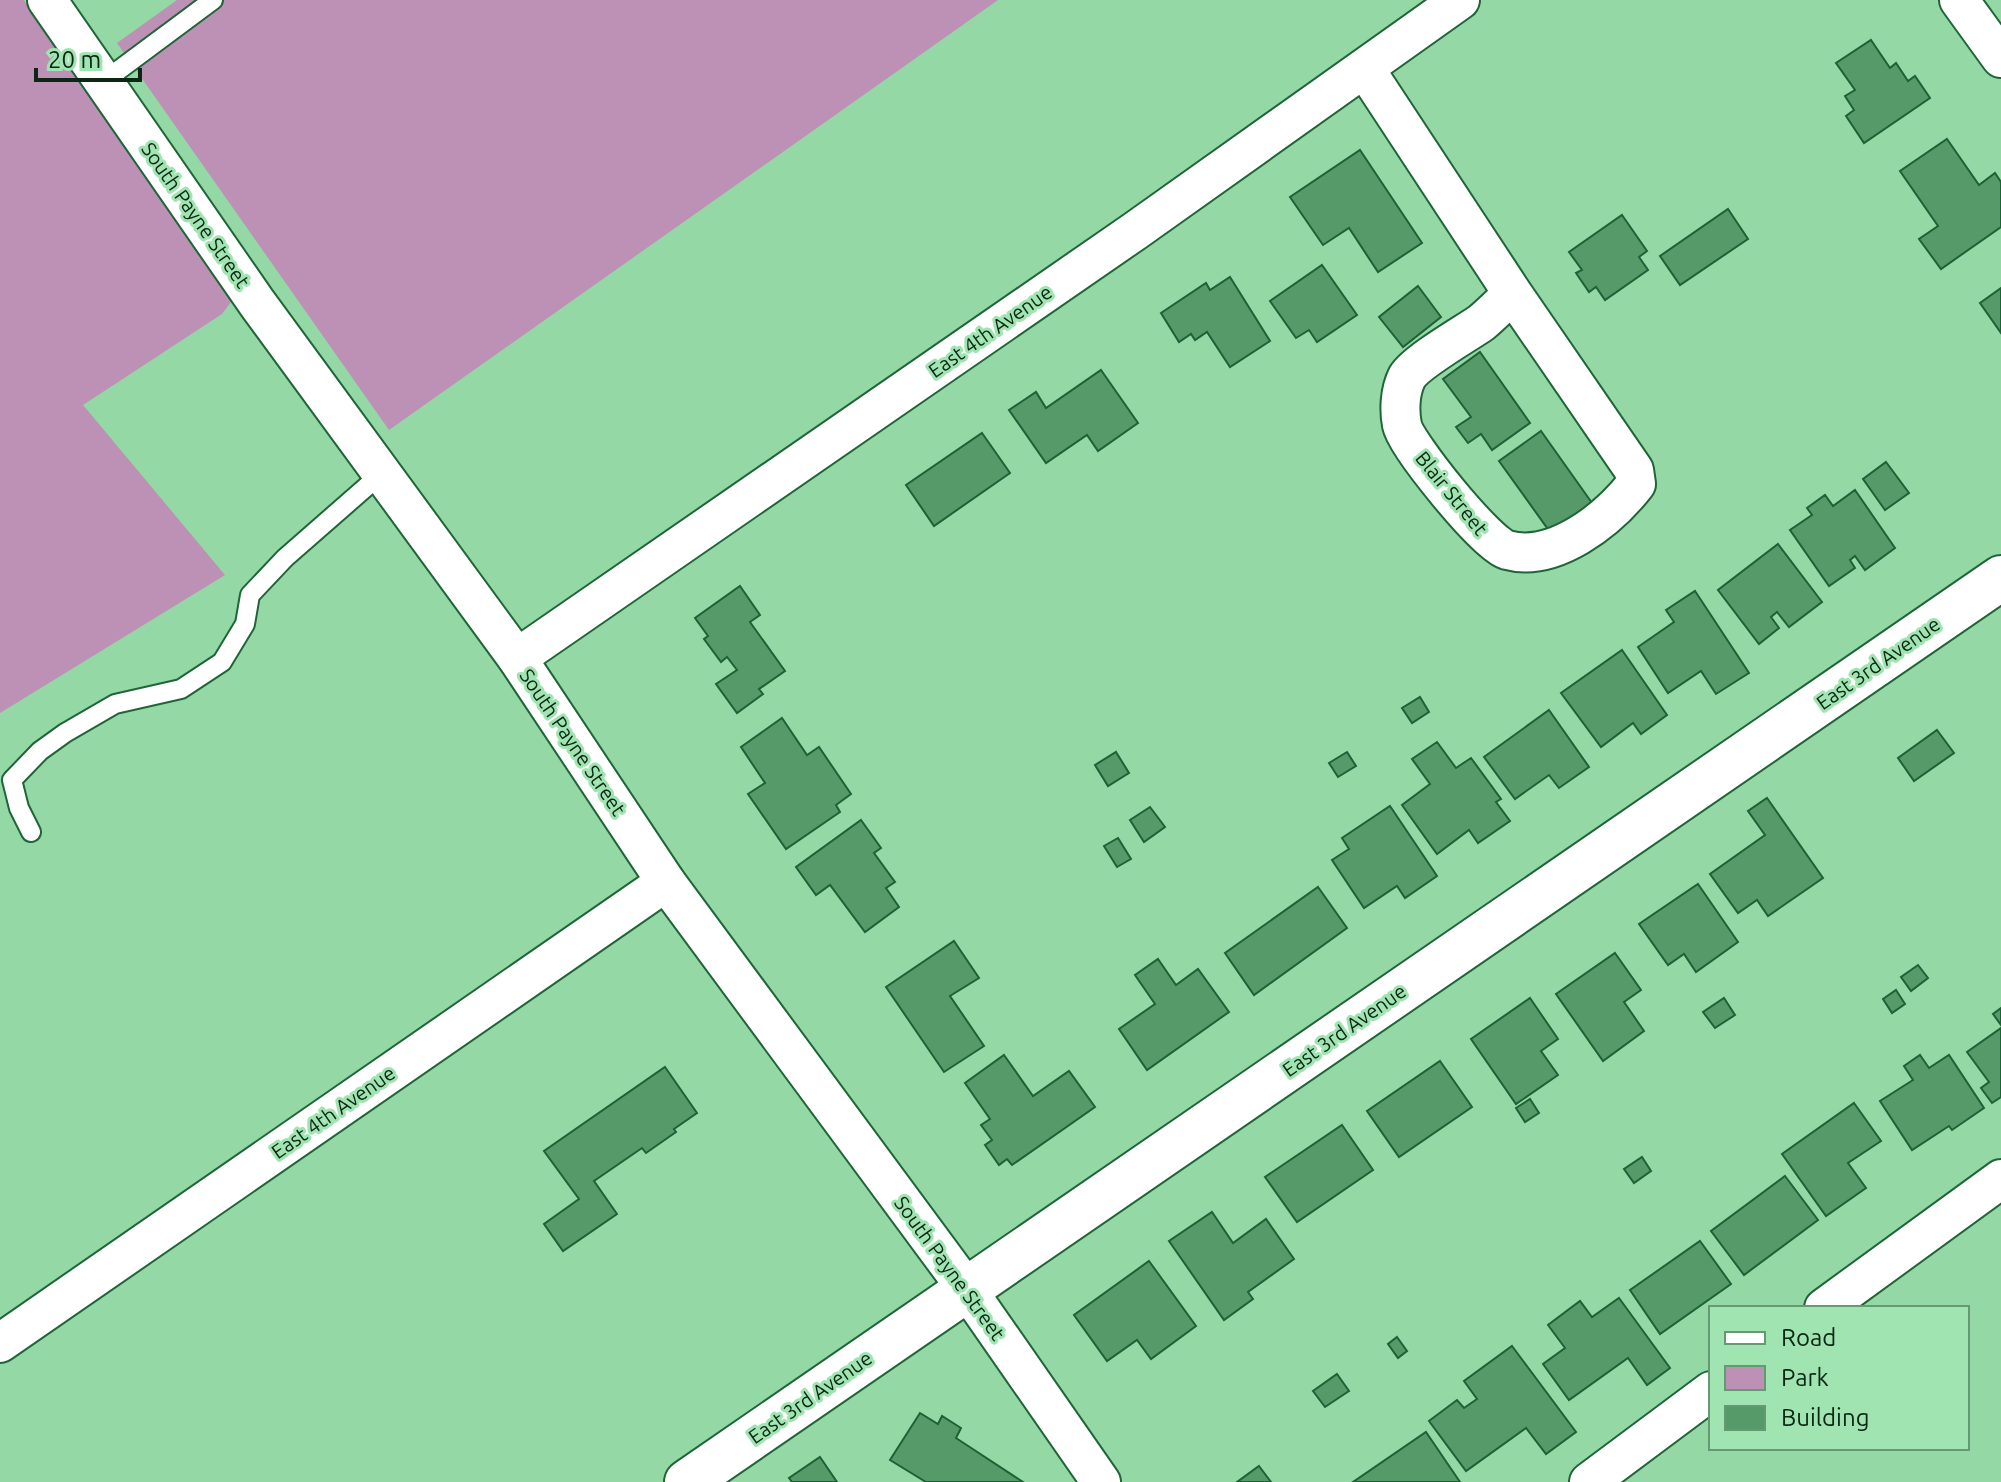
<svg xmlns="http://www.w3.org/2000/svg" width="2001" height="1482" font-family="Ubuntu,sans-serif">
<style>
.green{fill:#bc91b5}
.building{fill:#579a6a;stroke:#1d6236;stroke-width:2}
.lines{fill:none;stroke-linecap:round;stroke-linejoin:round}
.lane-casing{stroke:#206538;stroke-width:22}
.street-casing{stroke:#206538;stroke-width:42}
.secondary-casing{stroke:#206538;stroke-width:48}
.lane{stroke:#fff;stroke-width:18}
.street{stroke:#fff;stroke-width:38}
.secondary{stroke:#fff;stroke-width:44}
.labels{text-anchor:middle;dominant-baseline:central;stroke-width:6;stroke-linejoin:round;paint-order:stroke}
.street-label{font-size:20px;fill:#0b2714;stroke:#a0e5b1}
</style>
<rect width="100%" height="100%" fill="#93d8a5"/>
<g class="green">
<polygon points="0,0 24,0 234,298 222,314 83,405 225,575 0,713"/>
<polygon points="177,0 998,0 389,430 117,43"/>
</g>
<g class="building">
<polygon points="1871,40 1890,68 1896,63 1908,81 1915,76 1930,98 1864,143 1846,116 1854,110 1845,96 1855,90 1836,63"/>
<polygon points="1947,139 1979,185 1995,173 2001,182 2001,227 1941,269 1919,239 1938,226 1900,171"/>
<polygon points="1360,150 1422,243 1378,272 1349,228 1323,245 1290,197"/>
<polygon points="1728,209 1748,239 1680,285 1660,256"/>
<polygon points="1622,215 1647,251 1639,257 1648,270 1605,300 1596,287 1589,292 1576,273 1582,270 1569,252"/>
<polygon points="1322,265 1357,315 1317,342 1309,330 1296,338 1270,301"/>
<polygon points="1230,277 1270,341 1230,367 1207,332 1195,340 1191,334 1179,342 1161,313 1206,283 1210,290"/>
<polygon points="1418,286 1441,317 1403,347 1379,317"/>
<polygon points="2001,288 2001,333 1980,303"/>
<polygon points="1480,352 1530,423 1492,450 1481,434 1468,443 1456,427 1471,417 1443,379"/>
<polygon points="1101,370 1138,423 1098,451 1087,435 1046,463 1009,410 1036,392 1046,408"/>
<polygon points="1541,431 1592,503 1550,532 1499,461"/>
<polygon points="982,433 1010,473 934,526 906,485"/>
<polygon points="1886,462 1909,493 1885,510 1863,479"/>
<polygon points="1855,490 1895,548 1865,570 1855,556 1850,560 1855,568 1829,586 1790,530 1812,515 1807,508 1825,495 1833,506"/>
<polygon points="1778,544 1822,602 1789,627 1777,612 1771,617 1779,628 1759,644 1718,590"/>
<polygon points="740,586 760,615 750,622 785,671 759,689 763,694 737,713 716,684 737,670 727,657 721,662 704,639 708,636 695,618"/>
<polygon points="1695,591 1749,673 1716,694 1701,671 1668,693 1638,647 1674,622 1666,610"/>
<polygon points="1622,650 1667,715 1641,734 1633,723 1601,747 1561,693"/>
<polygon points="1420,697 1429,712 1412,723 1402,708"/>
<polygon points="1549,710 1589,767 1559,788 1549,775 1515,799 1484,757"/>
<polygon points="782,718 807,755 819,747 851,794 836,805 840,812 786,849 748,794 765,783 741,747"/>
<polygon points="1937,730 1954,753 1914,781 1898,758"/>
<polygon points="1437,742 1456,768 1471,758 1501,799 1496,802 1510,821 1478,843 1469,830 1437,854 1402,805 1430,784 1412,759"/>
<polygon points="1116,752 1129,773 1108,786 1095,765"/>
<polygon points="1347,752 1356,766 1338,777 1329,763"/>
<polygon points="1767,798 1823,878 1768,916 1757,900 1738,913 1710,874 1765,835 1748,811"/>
<polygon points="1390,806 1437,876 1405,898 1397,886 1364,908 1332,860 1349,849 1342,838"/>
<polygon points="1150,807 1165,827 1144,842 1130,820"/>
<polygon points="861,820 881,848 874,853 895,882 886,888 899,907 865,932 830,885 816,895 796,867"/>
<polygon points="1118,838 1131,859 1117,867 1104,846"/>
<polygon points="1698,884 1738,942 1696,972 1684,954 1668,965 1639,924"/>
<polygon points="1318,887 1347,928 1254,995 1225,953"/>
<polygon points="954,941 979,978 950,996 984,1046 944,1072 886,987"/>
<polygon points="1615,953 1641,990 1624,1002 1644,1031 1603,1061 1556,994"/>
<polygon points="1158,959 1176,985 1198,969 1229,1012 1147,1070 1119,1029 1155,1004 1135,975"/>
<polygon points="1918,965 1928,978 1911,991 1901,977"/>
<polygon points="1896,990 1905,1004 1892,1013 1883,999"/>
<polygon points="1530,998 1558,1039 1541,1051 1558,1075 1516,1104 1471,1039"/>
<polygon points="1724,998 1735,1015 1715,1028 1703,1012"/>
<polygon points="2001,1008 2001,1025 1993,1014"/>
<polygon points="2001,1028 2001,1097 1992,1103 1981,1088 1989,1082 1967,1052"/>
<polygon points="1004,1055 1033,1096 1069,1071 1095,1107 1012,1165 1007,1159 999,1165 985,1145 992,1140 981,1125 990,1119 965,1083"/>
<polygon points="1920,1055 1929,1068 1949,1055 1984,1108 1952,1130 1949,1126 1912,1150 1880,1101 1913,1080 1904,1066"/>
<polygon points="1440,1061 1472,1107 1399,1157 1367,1111"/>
<polygon points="665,1067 697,1113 674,1129 676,1132 646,1153 642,1148 594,1181 617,1214 563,1251 544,1224 579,1199 544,1151"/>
<polygon points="1530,1099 1539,1113 1525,1122 1516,1108"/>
<polygon points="1854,1103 1881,1141 1848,1163 1866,1188 1826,1216 1782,1154"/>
<polygon points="1342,1125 1373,1170 1297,1222 1265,1177"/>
<polygon points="1642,1157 1651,1171 1634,1183 1624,1169"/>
<polygon points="1785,1176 1818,1220 1744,1275 1711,1231"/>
<polygon points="1212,1212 1233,1243 1266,1219 1294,1259 1248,1292 1253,1299 1224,1320 1169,1241"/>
<polygon points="1700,1241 1731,1284 1660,1334 1630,1290"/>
<polygon points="1149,1261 1196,1326 1151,1359 1137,1340 1107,1361 1074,1315"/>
<polygon points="1619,1298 1670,1368 1647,1385 1628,1358 1569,1400 1543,1364 1565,1348 1548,1325 1580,1301 1592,1317"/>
<polygon points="1397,1337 1407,1351 1398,1358 1388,1344"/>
<polygon points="1512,1346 1576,1432 1546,1454 1526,1428 1466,1471 1429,1421 1457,1400 1464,1408 1477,1399 1464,1381"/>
<polygon points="1337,1374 1349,1391 1325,1407 1313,1391"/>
<polygon points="920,1413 938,1424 942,1416 961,1428 956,1438 1023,1482 926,1482 890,1460"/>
<polygon points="1426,1432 1460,1482 1353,1482"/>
<polygon points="820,1457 837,1482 792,1482 789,1478"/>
<polygon points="1259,1466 1271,1482 1237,1482"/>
</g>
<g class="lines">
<g class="lane-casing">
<g id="lane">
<polyline points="104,81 213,0"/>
<polyline points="31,832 19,808 12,780 40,751 65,733 115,704 181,689 222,662 245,624 250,595 285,558 381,474"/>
</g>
</g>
<g class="street-casing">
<g id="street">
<polyline points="47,0 257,303 517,658 666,882 966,1288 1101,1482"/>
<polyline points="1959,0 2001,58"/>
<path d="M1365,69L1513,294L1634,470L1636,484C1608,520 1554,563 1507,550C1487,545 1406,445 1402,425C1399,410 1400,391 1407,377C1416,362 1465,334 1481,323C1492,314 1502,303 1513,294"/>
<polyline points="517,658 1135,231 1460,0"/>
<polyline points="1824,1308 2001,1179"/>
<polyline points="0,1343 666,882"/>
<polyline points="1589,1482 1711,1391"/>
</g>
</g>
<g class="secondary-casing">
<polyline id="secondary" points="687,1482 2001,578"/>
</g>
<use href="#lane" class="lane"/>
<use href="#street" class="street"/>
<use href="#secondary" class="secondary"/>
</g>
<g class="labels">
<g class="street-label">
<text transform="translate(196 215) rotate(55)">South Payne Street</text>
<text transform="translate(990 331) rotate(-35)">East 4th Avenue</text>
<text transform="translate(1452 493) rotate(51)">Blair Street</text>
<text transform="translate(1878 663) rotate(-35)">East 3rd Avenue</text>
<text transform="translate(573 742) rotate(56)">South Payne Street</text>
<text transform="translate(1344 1030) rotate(-35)">East 3rd Avenue</text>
<text transform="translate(333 1112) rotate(-35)">East 4th Avenue</text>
<text transform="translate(950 1268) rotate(54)">South Payne Street</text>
<text transform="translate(810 1397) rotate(-35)">East 3rd Avenue</text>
</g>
</g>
<rect x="1709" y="1306" width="260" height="144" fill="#a0e5b1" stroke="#649972" stroke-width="2"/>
<rect x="1725" y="1332" width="40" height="12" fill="#ffffff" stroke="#649972" stroke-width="2"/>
<text x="1781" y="1346" font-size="24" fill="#0b2714">Road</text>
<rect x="1725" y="1366" width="40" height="24" fill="#bc91b5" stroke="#649972" stroke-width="2"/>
<text x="1781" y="1386" font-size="24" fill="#0b2714">Park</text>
<rect x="1725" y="1406" width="40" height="24" fill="#579a6a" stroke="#649972" stroke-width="2"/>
<text x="1781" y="1426" font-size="24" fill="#0b2714">Building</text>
<path d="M36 68v12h104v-12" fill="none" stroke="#0b2714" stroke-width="4"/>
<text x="48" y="68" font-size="24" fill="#0b2714" stroke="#a0e5b1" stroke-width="6" paint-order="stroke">20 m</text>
</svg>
